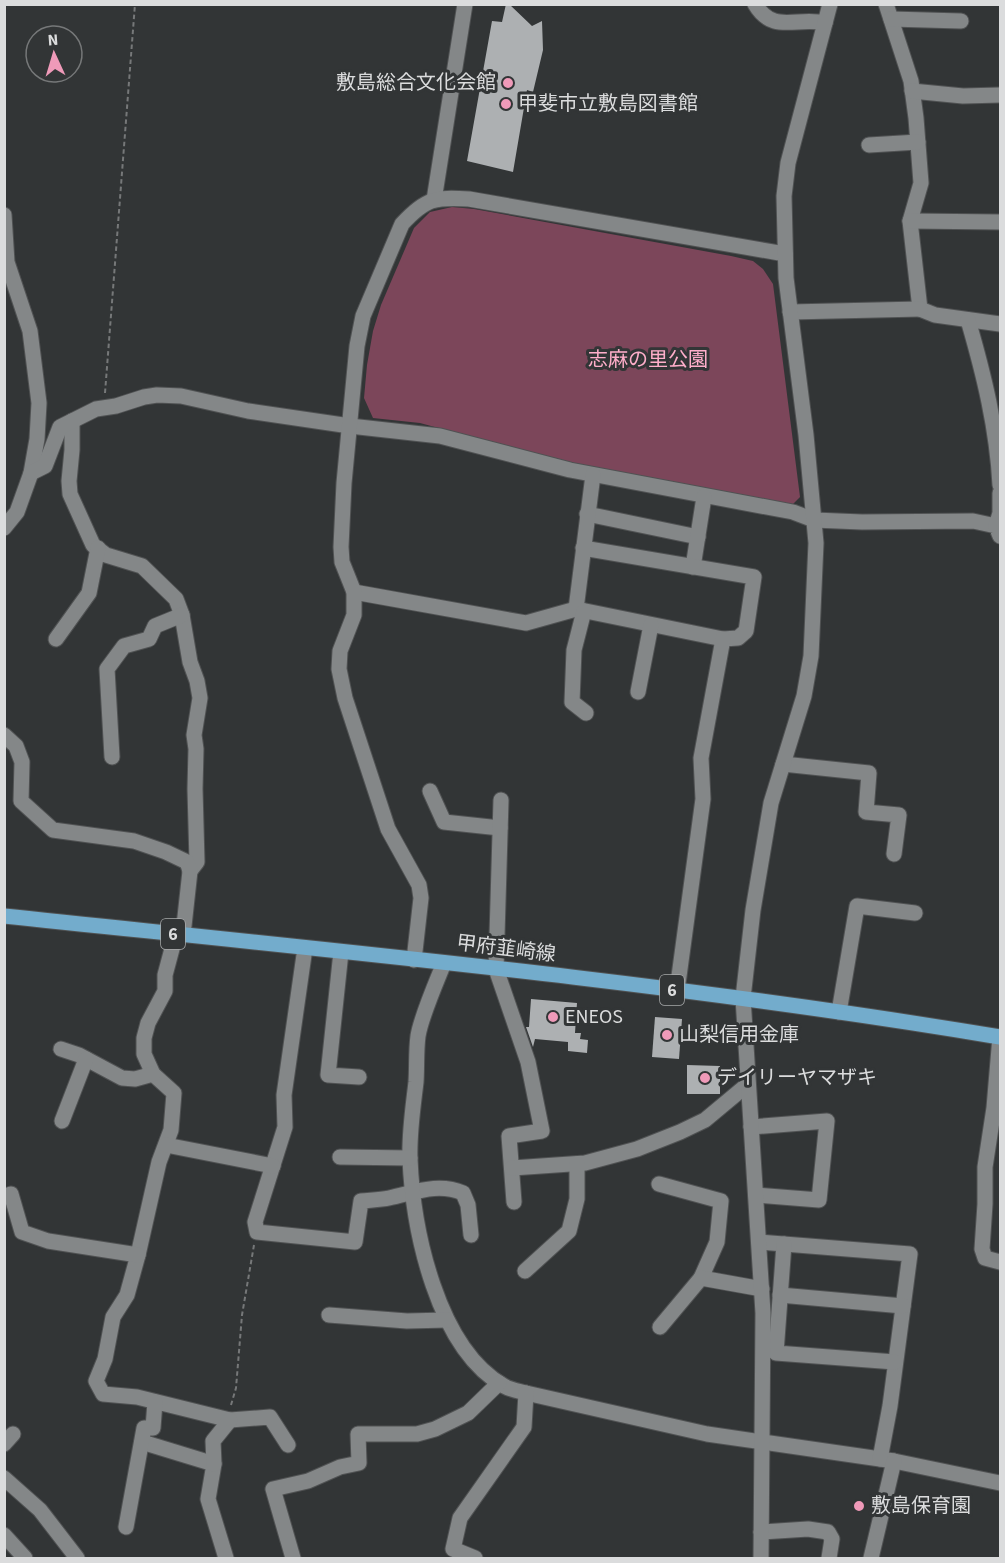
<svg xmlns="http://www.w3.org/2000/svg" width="1005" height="1563" font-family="'Source Sans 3','Noto Sans JP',sans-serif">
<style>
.green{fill:#7c465a}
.building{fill:#adb0b2}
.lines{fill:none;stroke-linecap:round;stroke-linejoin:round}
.minor-casing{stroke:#505253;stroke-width:17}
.major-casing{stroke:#505253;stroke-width:17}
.path{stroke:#767879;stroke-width:2;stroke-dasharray:4.5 3;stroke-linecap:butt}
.minor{stroke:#848788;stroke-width:15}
.major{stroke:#73accc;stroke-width:15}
.poi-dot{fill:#ef9ab9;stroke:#323536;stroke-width:2}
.labels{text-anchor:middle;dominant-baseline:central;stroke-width:6;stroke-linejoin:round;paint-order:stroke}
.shield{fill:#323536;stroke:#a8aaab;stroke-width:1.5}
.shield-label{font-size:18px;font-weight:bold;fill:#dbdcdd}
.poi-label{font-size:20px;fill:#dbdcdd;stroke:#323536;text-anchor:start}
.park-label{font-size:20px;fill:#feaeca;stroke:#323536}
.street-label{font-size:20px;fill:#dbdcdd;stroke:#323536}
</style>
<rect width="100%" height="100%" fill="#323536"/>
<polygon class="green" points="452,207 474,209 731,256 753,261 763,269 773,284 800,497 793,504 780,503 580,466 420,423 373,418 364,398 367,365 373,331 381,305 414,228 430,212"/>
<g class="building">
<polygon points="506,4 509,4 532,26 542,21 543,50 533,92 527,90 513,172 467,161 492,21 502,22"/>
<polygon points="531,999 577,1003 575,1033 581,1033 580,1039 588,1040 587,1053 568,1051 568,1042 535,1039 533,1047 526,1027 529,1027"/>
<polygon points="655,1017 682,1019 679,1059 652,1057"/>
<polygon points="687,1065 720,1066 720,1094 687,1094"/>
</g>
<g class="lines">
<g class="minor-casing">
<g id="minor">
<path d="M755,4C773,35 797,16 825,23"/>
<polyline points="886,4 911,81 916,118 921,183 910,221 920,309 935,315 1000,324"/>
<polyline points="891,19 961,21"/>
<polyline points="912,91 963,96 1000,95"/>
<polyline points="869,145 918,142"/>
<polyline points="434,200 465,4"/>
<polyline points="4,215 7,262 30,331 39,403 37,439 31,473 17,512 4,528"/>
<polyline points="910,221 1000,222"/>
<polyline points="790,312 920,309"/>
<path d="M968,320C984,375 997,428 1000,485"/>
<polyline points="72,421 72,450 69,481 70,494 93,545 106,555 142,566 176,599 182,615 190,662 197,681 200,698 194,735 196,749 195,789 197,862 190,871"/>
<polyline points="31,473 45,466 60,427 96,409 116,406 144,397 157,395 181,396 248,411 350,426 440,436 570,470 793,512 814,520 862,522 973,521 996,526 1000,536"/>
<polyline points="587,514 698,537"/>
<polyline points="996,526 1000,513 1000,493"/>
<polyline points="693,567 704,497"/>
<polyline points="354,592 526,623 576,609 723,639 738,638 746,631 754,577 583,548"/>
<polyline points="576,609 593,475"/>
<polyline points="584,611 574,650 572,702 586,713"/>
<polyline points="56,639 89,593 98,548"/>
<polyline points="638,692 651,625"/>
<polyline points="4,735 16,746 22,762 21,801 53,830 134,841 166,852 187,862 190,871 183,935"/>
<polyline points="112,757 107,669 124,646 149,639 155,626 182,615"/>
<polyline points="783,764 869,773 866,812 899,815 894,854"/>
<polyline points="430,791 444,822 500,828"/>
<polyline points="501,800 496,969 528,1062 542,1131 509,1136 514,1202"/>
<polyline points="176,934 165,975 165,991 148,1023 144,1038 144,1054 153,1074 174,1093 171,1130 159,1162 138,1255 127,1295 113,1317 105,1359 96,1381 103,1394 137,1397 230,1420 270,1417 288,1445"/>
<path d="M305,948L284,1095L285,1127L255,1222L257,1232L355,1242L361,1201C370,1200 380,1200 389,1198C414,1193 437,1182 463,1193L468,1205L471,1235"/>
<polyline points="341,952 328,1075 359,1077"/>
<path d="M414,960L421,898L419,885L388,829L345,698L339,669L340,651L354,615V592L342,562L341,547L344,483L357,346L363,316L402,224C426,198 435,197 469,199L785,254"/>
<path d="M444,963C436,983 421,1017 418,1036C416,1051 417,1067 416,1082C413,1108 409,1133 410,1159C413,1230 437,1348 504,1386C511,1390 519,1391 526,1393L707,1434L894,1461L1000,1483"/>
<polyline points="677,991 703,799 701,758 723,639"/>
<polyline points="839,1012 857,906 915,913"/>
<polyline points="1000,1037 994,1108 985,1167 985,1204 982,1249 985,1258 1000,1262"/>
<polyline points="61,1049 79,1055 122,1078 135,1079 153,1074"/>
<polyline points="62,1121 86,1059"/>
<polyline points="751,1127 827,1121 819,1200 756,1195"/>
<polyline points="166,1145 273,1166"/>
<polyline points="340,1157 410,1158"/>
<polyline points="512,1168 585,1163 637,1149 680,1132 705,1120 747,1085"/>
<polyline points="659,1184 721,1201 717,1242 701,1278"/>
<polyline points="4,1197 11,1194 22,1232 48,1241 138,1255"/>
<polyline points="759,1242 910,1254 890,1406 880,1459"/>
<polyline points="784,1244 776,1353 895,1362"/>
<polyline points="525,1271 569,1231 577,1199 577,1164"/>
<polyline points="780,1295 903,1306"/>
<polyline points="329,1315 407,1321 447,1320"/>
<polyline points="660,1327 701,1278 762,1289"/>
<polyline points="142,1442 214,1464 208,1499 226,1558"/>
<polyline points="4,1444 13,1434"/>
<polyline points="214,1464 213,1441 230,1420"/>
<polyline points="4,1478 40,1510 77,1558"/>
<polyline points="126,1527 144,1428 153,1428 155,1402"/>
<polyline points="761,1532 808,1529 828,1532 832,1539 829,1558"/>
<polyline points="4,1535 25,1558"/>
<polyline points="293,1558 273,1489 308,1481 340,1467 359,1463 358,1434 417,1434 435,1429 468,1413 499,1383"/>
<polyline points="475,1558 453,1549 460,1518 524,1427 526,1393"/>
<polyline points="761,1558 763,1313 743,998 753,910 771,803 804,696 811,656 816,543 806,435 786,278 784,196 788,163 830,4"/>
<polyline points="871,1558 894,1461"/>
</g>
</g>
<g class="major-casing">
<path id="major" d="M4,916C337,951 671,982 1000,1037"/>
</g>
<g class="path">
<polyline points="105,393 135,4"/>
<polyline points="231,1405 236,1388 242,1315 254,1245"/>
</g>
<use href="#minor" class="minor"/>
<use href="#major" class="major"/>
</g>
<g class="poi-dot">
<circle cx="508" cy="83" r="6"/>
<circle cx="506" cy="104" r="6"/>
<circle cx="553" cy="1017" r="6"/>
<circle cx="667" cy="1035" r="6"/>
<circle cx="705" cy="1078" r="6"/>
<circle cx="859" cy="1506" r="6"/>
</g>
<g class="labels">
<g class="shield">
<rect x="161" y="919" width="24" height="30" rx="4.5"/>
<rect x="660" y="975" width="24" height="30" rx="4.5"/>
</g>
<g class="shield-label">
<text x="173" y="934">6</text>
<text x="672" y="990">6</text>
</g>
<g class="poi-label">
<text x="496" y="83" text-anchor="end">敷島総合文化会館</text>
<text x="518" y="104">甲斐市立敷島図書館</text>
<text x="565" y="1017">ENEOS</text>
<text x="679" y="1035">山梨信用金庫</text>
<text x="717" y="1078">デイリーヤマザキ</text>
<text x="871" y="1506">敷島保育園</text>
</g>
<g class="park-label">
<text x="648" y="360">志麻の里公園</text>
</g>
<g class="street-label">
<text transform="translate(506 949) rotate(7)">甲府韮崎線</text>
</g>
</g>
<rect width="1005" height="1563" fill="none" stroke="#dbdcdd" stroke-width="12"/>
<g transform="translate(54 54) rotate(356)"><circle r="28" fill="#323536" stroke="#767879" stroke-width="1.5"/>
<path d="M0-4.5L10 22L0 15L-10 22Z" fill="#ef9ab9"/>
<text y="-9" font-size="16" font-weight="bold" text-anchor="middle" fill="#dbdcdd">N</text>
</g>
</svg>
